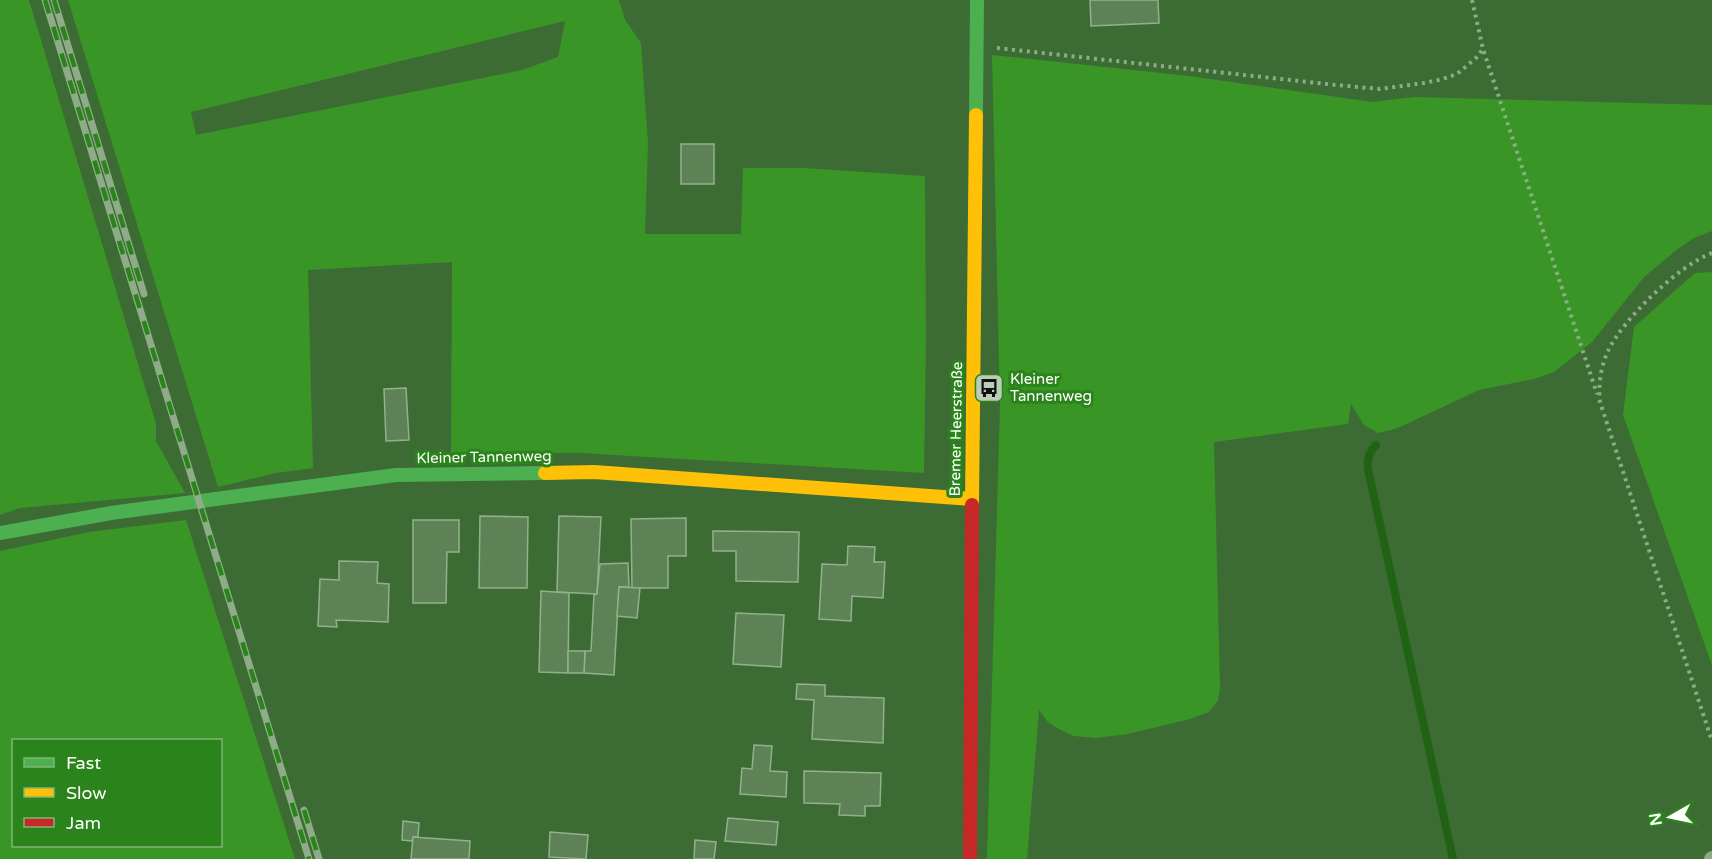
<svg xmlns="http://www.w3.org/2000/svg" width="1712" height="859" font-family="'Varela Round',sans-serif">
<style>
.green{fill:#399626;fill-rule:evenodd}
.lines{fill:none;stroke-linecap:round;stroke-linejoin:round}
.stream{stroke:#206315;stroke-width:8}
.building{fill:#5d8256;stroke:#92b08d;stroke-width:1.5}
.path{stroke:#8cac85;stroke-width:4;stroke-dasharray:3 4.5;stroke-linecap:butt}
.lane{stroke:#8cac85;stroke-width:14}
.fast{stroke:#4caf50;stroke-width:14}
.slow{stroke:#ffc107;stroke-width:14}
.jam{stroke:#c62828;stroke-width:14}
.rail-casing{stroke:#8eac87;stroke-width:7}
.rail{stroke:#2b841b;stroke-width:4.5;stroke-dasharray:14;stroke-linecap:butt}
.labels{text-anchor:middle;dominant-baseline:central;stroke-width:6;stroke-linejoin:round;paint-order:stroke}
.poi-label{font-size:15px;fill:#fff;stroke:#2b841b;text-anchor:start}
.street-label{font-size:15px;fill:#fff;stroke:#2b841b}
</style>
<rect width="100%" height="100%" fill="#3c6c33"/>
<g class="green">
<polygon points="0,0 29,0 156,424 156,441 185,493 20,508 0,515"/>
<path d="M68,0H619L625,20L641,43L648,143L645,234H741L743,168H803L925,176L926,340L924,473L580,453H451L452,262L308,270L313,468L276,473L218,487ZM565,21L558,57L522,70L196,135L191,112Z"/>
<polygon points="992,55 1189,76 1373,102 1414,97 1712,105 1712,231 1694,238 1679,248 1645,276 1592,342 1554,372 1534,379 1479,390 1398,428 1378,433 1364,425 1351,404 1348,424 1214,442 1220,688 1218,701 1209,712 1190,719 1128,734 1096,738 1074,736 1059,729 1048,722 1039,710 1027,859 987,859 1000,406"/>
<polygon points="1712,272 1712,665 1623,415 1634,327 1695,273"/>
<path d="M186,520L295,859H0V551L89,532ZM14,740H220V846H14Z"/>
</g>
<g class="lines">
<path class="stream" d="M1376,445C1369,453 1367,458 1368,469L1453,859"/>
</g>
<g class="building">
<polygon points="1090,0 1158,0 1159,23 1091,26"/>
<rect x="681" y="144" width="33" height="40"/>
<polygon points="406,388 409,440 386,441 384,389"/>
<polygon points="480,516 528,517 527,588 479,588"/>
<polygon points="559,516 601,517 597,594 557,592"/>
<polygon points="686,518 686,556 668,556 668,588 632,588 631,519"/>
<polygon points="413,520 459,520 459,552 447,552 446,603 413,603"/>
<polygon points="713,531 799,532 798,582 736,581 736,551 713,551"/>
<polygon points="848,546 875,547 874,562 885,562 883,598 852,596 851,621 819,619 822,564 847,565"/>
<polygon points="339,561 378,562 377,583 389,584 388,622 336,620 337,627 318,626 320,579 339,580"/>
<polygon points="628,563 629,587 619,587 614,675 584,673 585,651 591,651 594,595 597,594 600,564"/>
<polygon points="619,587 640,588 637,618 617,616"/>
<polygon points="541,591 569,593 568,673 539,672"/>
<polygon points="736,613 784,615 781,667 733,664"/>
<polygon points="568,651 585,651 584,673 568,673"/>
<polygon points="797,684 825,685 825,696 884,698 883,743 812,739 814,700 796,699"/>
<polygon points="754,745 772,746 770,771 787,772 786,797 740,794 742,768 752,769"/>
<polygon points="804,771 881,773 880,806 865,806 865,816 839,815 840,804 804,803"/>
<polygon points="728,818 778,822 776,845 725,841"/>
<polygon points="403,821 419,823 418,837 413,837 412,841 402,840"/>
<polygon points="550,832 588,835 586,859 549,857"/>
<polygon points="413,837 470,841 469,859 411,859"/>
<polygon points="695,840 716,842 714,859 694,859"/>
</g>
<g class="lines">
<g class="path">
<polyline points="1472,0 1483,49 1597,394"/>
<polyline points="997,48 1336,85 1380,89 1424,83 1443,79 1457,74 1476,58 1483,49"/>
<path d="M1712,253C1679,265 1623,319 1608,351C1601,366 1598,385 1600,402L1712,741"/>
</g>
<polyline class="lane" points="1711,859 1712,858"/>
<g class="fast">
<polyline points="976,115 977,0"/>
<polyline points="0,533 111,513 396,475 545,473"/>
</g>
<g class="slow">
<polyline points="545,473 594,472 972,499"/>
<polyline points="972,505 976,115"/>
</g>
<polyline class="jam" points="970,859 972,505"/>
<g class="rail-casing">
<g id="rail">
<polyline points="45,0 309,859"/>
<polyline points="54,0 144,294"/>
<polyline points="304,810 319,859"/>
</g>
</g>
<use href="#rail" class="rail"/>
</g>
<defs>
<g id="bus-square" transform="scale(1.5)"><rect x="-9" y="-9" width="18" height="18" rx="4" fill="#bbccb8" stroke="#2b841b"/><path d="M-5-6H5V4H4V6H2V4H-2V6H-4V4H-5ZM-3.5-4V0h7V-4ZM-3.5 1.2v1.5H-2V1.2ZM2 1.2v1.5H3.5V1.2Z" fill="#111"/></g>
</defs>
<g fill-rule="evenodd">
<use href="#bus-square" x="989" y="388"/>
</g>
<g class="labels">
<g class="poi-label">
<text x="1010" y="379">Kleiner<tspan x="1010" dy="17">Tannenweg</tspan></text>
</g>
<g class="street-label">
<text transform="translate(956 429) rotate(-89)">Bremer Heerstraße</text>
<text transform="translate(484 457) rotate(-1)">Kleiner Tannenweg</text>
</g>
</g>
<rect x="12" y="739" width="210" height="108" fill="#2b841b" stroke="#80b576" stroke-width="1.5"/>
<rect x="24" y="758" width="30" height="9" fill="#4caf50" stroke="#80b576" stroke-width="1.5"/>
<text x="66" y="769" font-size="18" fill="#ffffff">Fast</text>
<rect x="24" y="788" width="30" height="9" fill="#ffc107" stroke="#80b576" stroke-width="1.5"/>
<text x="66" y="799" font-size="18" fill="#ffffff">Slow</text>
<rect x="24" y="818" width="30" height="9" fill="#c62828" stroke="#80b576" stroke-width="1.5"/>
<text x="66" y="829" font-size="18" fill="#ffffff">Jam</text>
<g transform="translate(1670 817) rotate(261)" stroke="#2b841b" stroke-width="4.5" paint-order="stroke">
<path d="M0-4.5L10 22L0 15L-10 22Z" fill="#ffffff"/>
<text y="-9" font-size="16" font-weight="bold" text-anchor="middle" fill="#ffffff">N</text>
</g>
</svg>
